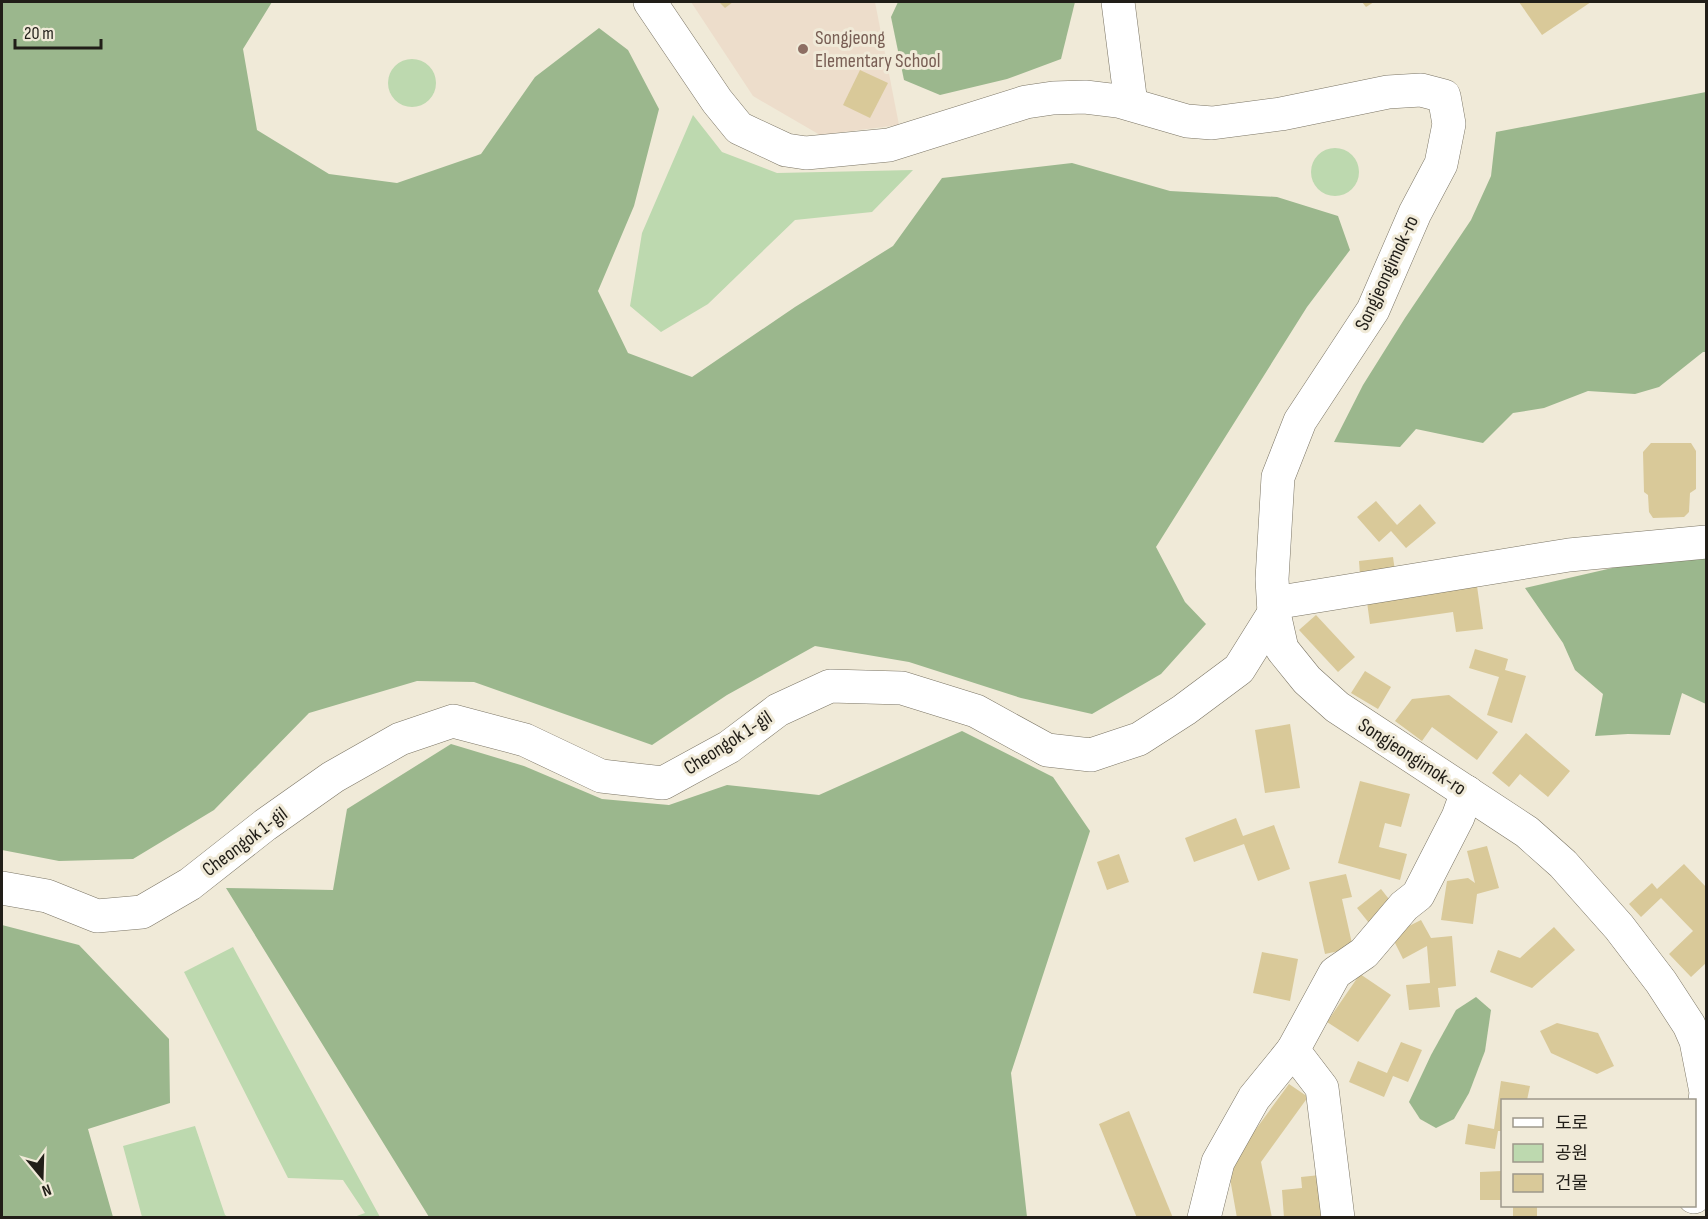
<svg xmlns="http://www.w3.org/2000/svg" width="1708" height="1219" font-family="'Sofia Sans Condensed','Noto Sans KR',sans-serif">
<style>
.education{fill:#edddcb}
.green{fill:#bdd9af}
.forest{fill:#9bb78d}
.building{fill:#d9c999}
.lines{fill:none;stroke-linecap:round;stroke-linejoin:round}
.minor-casing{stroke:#7b7565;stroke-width:34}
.minor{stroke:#fff;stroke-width:33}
.education-dot{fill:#8d6e63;stroke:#f0ead8;stroke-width:2}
.labels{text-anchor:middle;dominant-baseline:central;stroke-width:6;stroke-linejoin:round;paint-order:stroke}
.education-label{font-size:20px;fill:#785e54;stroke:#f0ead8;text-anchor:start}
.street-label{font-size:20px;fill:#211e18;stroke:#f0ead8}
</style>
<rect width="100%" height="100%" fill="#f0ead8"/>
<polygon class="education" points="691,2 875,2 899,125 820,135 753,96"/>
<g class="green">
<circle cx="412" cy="83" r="24"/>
<polygon points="693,115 722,152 777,173 913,170 872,212 795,220 708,304 661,332 630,306 642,233"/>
<circle cx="1335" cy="172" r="24"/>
<polygon points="233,947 380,1217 354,1217 365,1213 343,1180 288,1178 184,972"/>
<polygon points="195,1126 225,1215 228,1217 142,1217 123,1146"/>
</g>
<g class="forest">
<polygon points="2,2 272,2 243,49 257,130 329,174 397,183 481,154 535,77 599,28 628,50 659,109 634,206 598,291 628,353 692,377 795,307 893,246 942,178 1072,163 1170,191 1277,197 1338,216 1350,250 1307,307 1156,547 1185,602 1206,624 1161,674 1092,714 1021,698 909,662 815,646 727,695 652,745 474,682 417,681 309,713 214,810 133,859 59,861 2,850"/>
<polygon points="898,2 1075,2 1061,59 1007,79 940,95 904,80 891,17"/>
<polygon points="1706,92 1706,352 1703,352 1659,387 1635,394 1588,391 1544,408 1513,413 1483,443 1416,429 1400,447 1334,442 1363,385 1405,318 1471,220 1491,176 1496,132"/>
<polygon points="1706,556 1706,704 1682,693 1670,735 1628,734 1595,736 1603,694 1575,670 1563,643 1525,588 1621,566"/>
<polygon points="962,731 1053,777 1090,831 1011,1073 1027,1217 429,1217 226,888 333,890 347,809 451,744 524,766 602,799 669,805 727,785 819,795"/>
<polygon points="2,925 79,945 169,1039 170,1103 88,1129 113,1217 2,1217"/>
<polygon points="1476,997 1491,1010 1485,1051 1469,1093 1454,1119 1436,1128 1420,1119 1409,1102 1431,1055 1456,1010"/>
</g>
<g class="building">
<polygon points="719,2 733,2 725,8"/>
<polygon points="1362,2 1374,2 1366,7"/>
<polygon points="1519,2 1591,2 1542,35"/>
<polygon points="860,70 888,83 870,118 843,105"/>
<polygon points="1651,443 1691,443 1696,451 1696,489 1690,493 1689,512 1684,517 1653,518 1649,512 1648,495 1644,492 1643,452"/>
<polygon points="1376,501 1397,525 1420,504 1436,523 1406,548 1391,531 1379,542 1357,517"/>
<polygon points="1393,557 1395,571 1360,575 1359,561"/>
<polygon points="1477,586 1483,629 1456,632 1453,612 1370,624 1367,602"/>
<polygon points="1316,615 1355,657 1338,672 1299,630"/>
<polygon points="1475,649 1508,659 1505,670 1526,676 1512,723 1487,715 1499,677 1469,668"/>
<polygon points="1365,671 1391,687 1378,709 1351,693"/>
<polygon points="1449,695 1498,732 1477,760 1432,727 1422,741 1395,721 1412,699"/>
<polygon points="1290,724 1300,788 1265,793 1255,730"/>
<polygon points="1526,733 1570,771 1548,797 1520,774 1509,787 1492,773"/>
<polygon points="1360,781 1410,794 1401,827 1385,823 1379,847 1407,854 1400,880 1338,863"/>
<polygon points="1236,818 1243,836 1274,825 1290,869 1258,881 1244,844 1194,862 1185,838"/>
<polygon points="1487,846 1499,888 1477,894 1473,924 1441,920 1447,881 1468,878 1475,883 1467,851"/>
<polygon points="1119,854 1129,882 1107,890 1097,862"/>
<polygon points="1684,864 1706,887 1706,963 1691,977 1669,954 1693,931 1661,898 1641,917 1629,904 1652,883 1657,889"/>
<polygon points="1346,874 1352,897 1342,899 1353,948 1325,954 1309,882"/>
<polygon points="1381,889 1392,903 1369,923 1357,908"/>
<polygon points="1421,920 1431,938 1452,936 1456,986 1438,988 1440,1007 1409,1010 1406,985 1430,983 1427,946 1403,959 1391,935"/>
<polygon points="1554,927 1575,950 1532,988 1490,972 1498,950 1520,958"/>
<polygon points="1262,952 1298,959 1290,1001 1253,993"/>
<polygon points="1360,974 1391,995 1358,1042 1327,1022"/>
<polygon points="1557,1023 1598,1033 1614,1066 1597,1074 1551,1053 1540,1031"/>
<polygon points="1401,1042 1422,1050 1408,1082 1393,1076 1384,1097 1349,1082 1358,1061 1387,1073"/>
<polygon points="1501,1081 1530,1086 1527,1100 1502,1100 1502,1131 1498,1131 1495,1149 1465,1144 1468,1124 1494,1129"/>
<polygon points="1289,1084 1308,1097 1261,1162 1272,1218 1237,1218 1228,1167"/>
<polygon points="1129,1111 1173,1218 1137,1218 1099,1124"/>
<polygon points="1502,1171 1502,1200 1480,1200 1480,1172"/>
<polygon points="1320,1175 1324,1216 1284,1218 1282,1190 1302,1188 1301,1177"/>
<rect x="1513" y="1206" width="24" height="12"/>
</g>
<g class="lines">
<g class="minor-casing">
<g id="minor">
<polyline points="650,2 717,101 739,128 786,150 806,153 889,145 1026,102 1053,98 1085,97 1118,101 1187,121 1212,123 1281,114 1388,92 1421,90 1444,96 1449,124 1441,164 1415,213 1373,310 1300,421 1278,477 1272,579 1274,613 1282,649 1307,680 1337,707 1527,832 1563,864 1619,927 1661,982 1689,1025 1696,1041 1706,1092 1694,1197"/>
<polyline points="1118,2 1131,104"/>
<polyline points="1274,603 1569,555 1706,542"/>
<polyline points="2,888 47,896 97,916 142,912 190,884 265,825 333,777 400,739 453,721 525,740 601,776 663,783 729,747 778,710 830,686 902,688 976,711 1047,750 1091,755 1139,739 1184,710 1239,669 1274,613"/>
<polyline points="1204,1218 1218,1162 1254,1098 1293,1050"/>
<polyline points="1338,1218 1322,1088 1293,1050 1335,973 1364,953 1404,906 1418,895 1458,817 1467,792"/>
</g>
</g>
<use href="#minor" class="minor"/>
</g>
<circle class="education-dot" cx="803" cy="49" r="6"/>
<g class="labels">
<g class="education-label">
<text x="815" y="38">Songjeong<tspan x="815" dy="23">Elementary School</tspan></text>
</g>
<g class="street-label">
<text transform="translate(1387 273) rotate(-65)">Songjeongimok-ro</text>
<text transform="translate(728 743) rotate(-33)">Cheongok 1-gil</text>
<text transform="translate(1412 757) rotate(33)">Songjeongimok-ro</text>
<text transform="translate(245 842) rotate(-37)">Cheongok 1-gil</text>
</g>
</g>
<rect width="1708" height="1219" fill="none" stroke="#211e18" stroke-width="6"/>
<rect x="1501" y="1099" width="195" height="108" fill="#f0ead8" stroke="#9d988b" stroke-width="1.5"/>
<rect x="1513" y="1118" width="30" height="9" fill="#ffffff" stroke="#9d988b" stroke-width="1.5"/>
<text x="1555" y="1129" font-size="18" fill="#211e18">도로</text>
<rect x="1513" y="1144" width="30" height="18" fill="#bdd9af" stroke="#9d988b" stroke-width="1.5"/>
<text x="1555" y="1159" font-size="18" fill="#211e18">공원</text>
<rect x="1513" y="1174" width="30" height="18" fill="#d9c999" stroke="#9d988b" stroke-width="1.5"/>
<text x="1555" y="1189" font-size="18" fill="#211e18">건물</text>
<g transform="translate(42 1177) rotate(161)" stroke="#f0ead8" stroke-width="4.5" paint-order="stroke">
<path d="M0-4.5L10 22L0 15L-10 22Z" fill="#211e18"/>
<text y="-9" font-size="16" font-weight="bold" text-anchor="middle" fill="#211e18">N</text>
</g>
<path d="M15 39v9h86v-9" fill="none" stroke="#211e18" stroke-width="3"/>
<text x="24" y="39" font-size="18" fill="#211e18" stroke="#f0ead8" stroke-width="4.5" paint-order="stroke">20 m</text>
</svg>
